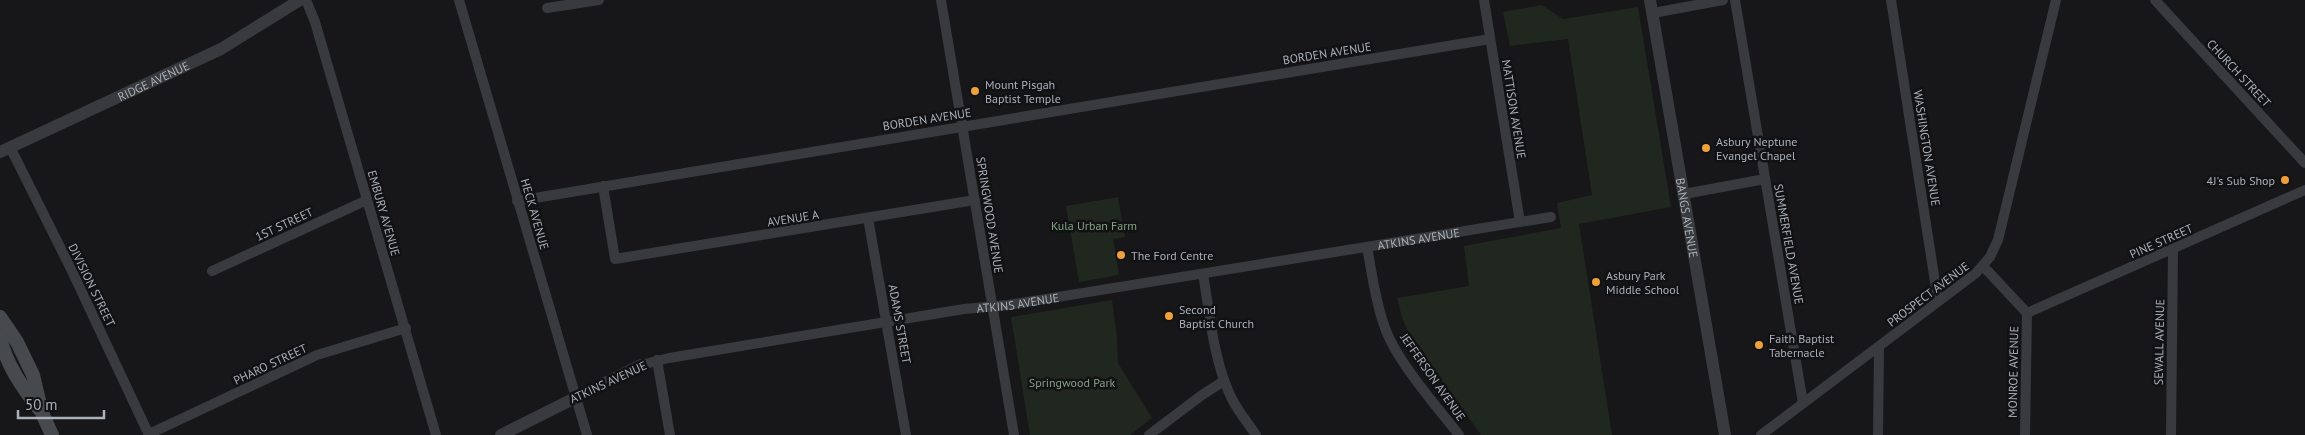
<svg xmlns="http://www.w3.org/2000/svg" width="2305" height="435" font-family="'PT Sans',sans-serif">
<style>
.green{fill:#1f271f}
.lines{fill:none;stroke-linecap:round;stroke-linejoin:round}
.minor{stroke:#383a3e;stroke-width:10}
.tertiary{stroke:#383a3e;stroke-width:12}
.secondary{stroke:#46494e;stroke-width:14}
.poi-dot{fill:#eea13a;stroke:#121214;stroke-width:2}
.labels{text-anchor:middle;dominant-baseline:central;stroke-width:5;stroke-linejoin:round;paint-order:stroke}
.street-label{font-size:12px;fill:#a9b0b9;stroke:#121214}
.poi-label{font-size:12px;fill:#a9b0b9;stroke:#121214;text-anchor:start}
.park-label{font-size:12px;fill:#82a381;stroke:#121214}
</style>
<rect width="100%" height="100%" fill="#171719"/>
<g class="green">
<polygon points="1542,5 1563,19 1638,7 1671,207 1579,224 1612,435 1481,435 1410,336 1402,318 1397,298 1469,286 1464,246 1561,228 1557,203 1592,195 1568,39 1510,46 1503,12"/>
<polygon points="1118,197 1125,237 1113,239 1119,275 1079,282 1066,206"/>
<polygon points="1112,300 1117,337 1118,363 1152,418 1130,435 1030,435 1011,317"/>
</g>
<g class="lines">
<g class="minor">
<polyline points="306,0 315,22 436,435"/>
<polyline points="459,0 587,435"/>
<polyline points="941,0 1014,435"/>
<polyline points="1484,0 1520,222"/>
<polyline points="1735,0 1803,403"/>
<polyline points="1891,0 1938,301"/>
<polyline points="2155,0 2305,163"/>
<polyline points="547,8 599,0"/>
<polyline points="1653,13 1723,0"/>
<polyline points="10,147 71,269 149,435"/>
<polyline points="603,186 615,259 975,200"/>
<polyline points="1684,194 1765,179"/>
<polyline points="517,201 1490,39"/>
<polyline points="868,218 906,435"/>
<path d="M1367,247C1372,273 1375,300 1384,325C1394,358 1437,407 1459,435"/>
<polyline points="1983,266 2027,313 2025,435"/>
<polyline points="212,271 367,200"/>
<path d="M1203,274C1210,314 1213,359 1231,397C1237,410 1248,423 1256,435"/>
<polyline points="2027,313 2305,190"/>
<polyline points="657,360 670,435"/>
<path id="s1" d="M641,365L669,358L964,309L1008,305L1551,217"/>
<polyline points="149,434 317,355 406,328"/>
<polyline points="1149,435 1202,395 1224,381"/>
<polyline points="1761,435 1976,273 1990,257 1998,240 2056,0"/>
<polyline points="1878,435 1879,347"/>
<polyline points="2171,435 2173,250"/>
</g>
<g class="tertiary">
<path id="s2" d="M1650,0L1725,435"/>
<path id="s3" d="M0,152L221,49L300,0"/>
<polyline points="501,435 641,365"/>
</g>
<g class="secondary">
<polyline points="0,317 17,342 33,375 42,413 52,435"/>
<path d="M0,337C6,364 22,387 39,409"/>
</g>
</g>
<g class="poi-dot">
<circle cx="975" cy="91" r="5"/>
<circle cx="1706" cy="148" r="5"/>
<circle cx="2285" cy="180" r="5"/>
<circle cx="1121" cy="255" r="5"/>
<circle cx="1596" cy="282" r="5"/>
<circle cx="1169" cy="316" r="5"/>
<circle cx="1759" cy="345" r="5"/>
</g>
<g class="labels">
<g class="street-label">
<text transform="translate(1327 53) rotate(-9)">BORDEN AVENUE</text>
<text transform="translate(2239 73) rotate(47)">CHURCH STREET</text>
<text stroke="none"><textPath href="#s3" startOffset="169">RIDGE AVENUE</textPath></text>
<text transform="translate(1514 109) rotate(81)">MATTISON AVENUE</text>
<text transform="translate(927 119) rotate(-9)">BORDEN AVENUE</text>
<text transform="translate(1927 148) rotate(81)">WASHINGTON AVENUE</text>
<text transform="translate(384 213) rotate(74)">EMBURY AVENUE</text>
<text transform="translate(535 214) rotate(74)">HECK AVENUE</text>
<text transform="translate(990 215) rotate(81)">SPRINGWOOD AVENUE</text>
<text stroke="none"><textPath href="#s2" startOffset="221">BANGS AVENUE</textPath></text>
<text transform="translate(793 218) rotate(-9)">AVENUE A</text>
<text transform="translate(284 224) rotate(-25)">1ST STREET</text>
<text stroke="none"><textPath href="#s1" startOffset="788">ATKINS AVENUE</textPath></text>
<text transform="translate(2161 241) rotate(-24)">PINE STREET</text>
<text transform="translate(1789 244) rotate(80)">SUMMERFIELD AVENUE</text>
<text transform="translate(92 285) rotate(64)">DIVISION STREET</text>
<text transform="translate(1928 294) rotate(-37)">PROSPECT AVENUE</text>
<text stroke="none"><textPath href="#s1" startOffset="382">ATKINS AVENUE</textPath></text>
<text transform="translate(900 324) rotate(80)">ADAMS STREET</text>
<text transform="translate(2159 342) rotate(-89)">SEWALL AVENUE</text>
<text transform="translate(270 364) rotate(-25)">PHARO STREET</text>
<text transform="translate(2013 372) rotate(-89)">MONROE AVENUE</text>
<text transform="translate(1433 377) rotate(55)">JEFFERSON AVENUE</text>
<text transform="translate(608 382) rotate(-25)">ATKINS AVENUE</text>
</g>
<g class="poi-label">
<text x="985" y="84">Mount Pisgah<tspan x="985" dy="14">Baptist Temple</tspan></text>
<text x="1716" y="141">Asbury Neptune<tspan x="1716" dy="14">Evangel Chapel</tspan></text>
<text x="2275" y="180" text-anchor="end">4J's Sub Shop</text>
<text x="1131" y="255">The Ford Centre</text>
<text x="1606" y="275">Asbury Park<tspan x="1606" dy="14">Middle School</tspan></text>
<text x="1179" y="309">Second<tspan x="1179" dy="14">Baptist Church</tspan></text>
<text x="1769" y="338">Faith Baptist<tspan x="1769" dy="14">Tabernacle</tspan></text>
</g>
<g class="park-label">
<text x="1094" y="225">Kula Urban Farm</text>
<text x="1072" y="382">Springwood Park</text>
</g>
</g>
<path d="M18 410v8h86v-8" fill="none" stroke="#a9b0b9" stroke-width="2.5"/>
<text x="25" y="410" font-size="15" fill="#a9b0b9" stroke="#121214" stroke-width="4" paint-order="stroke">50 m</text>
</svg>
